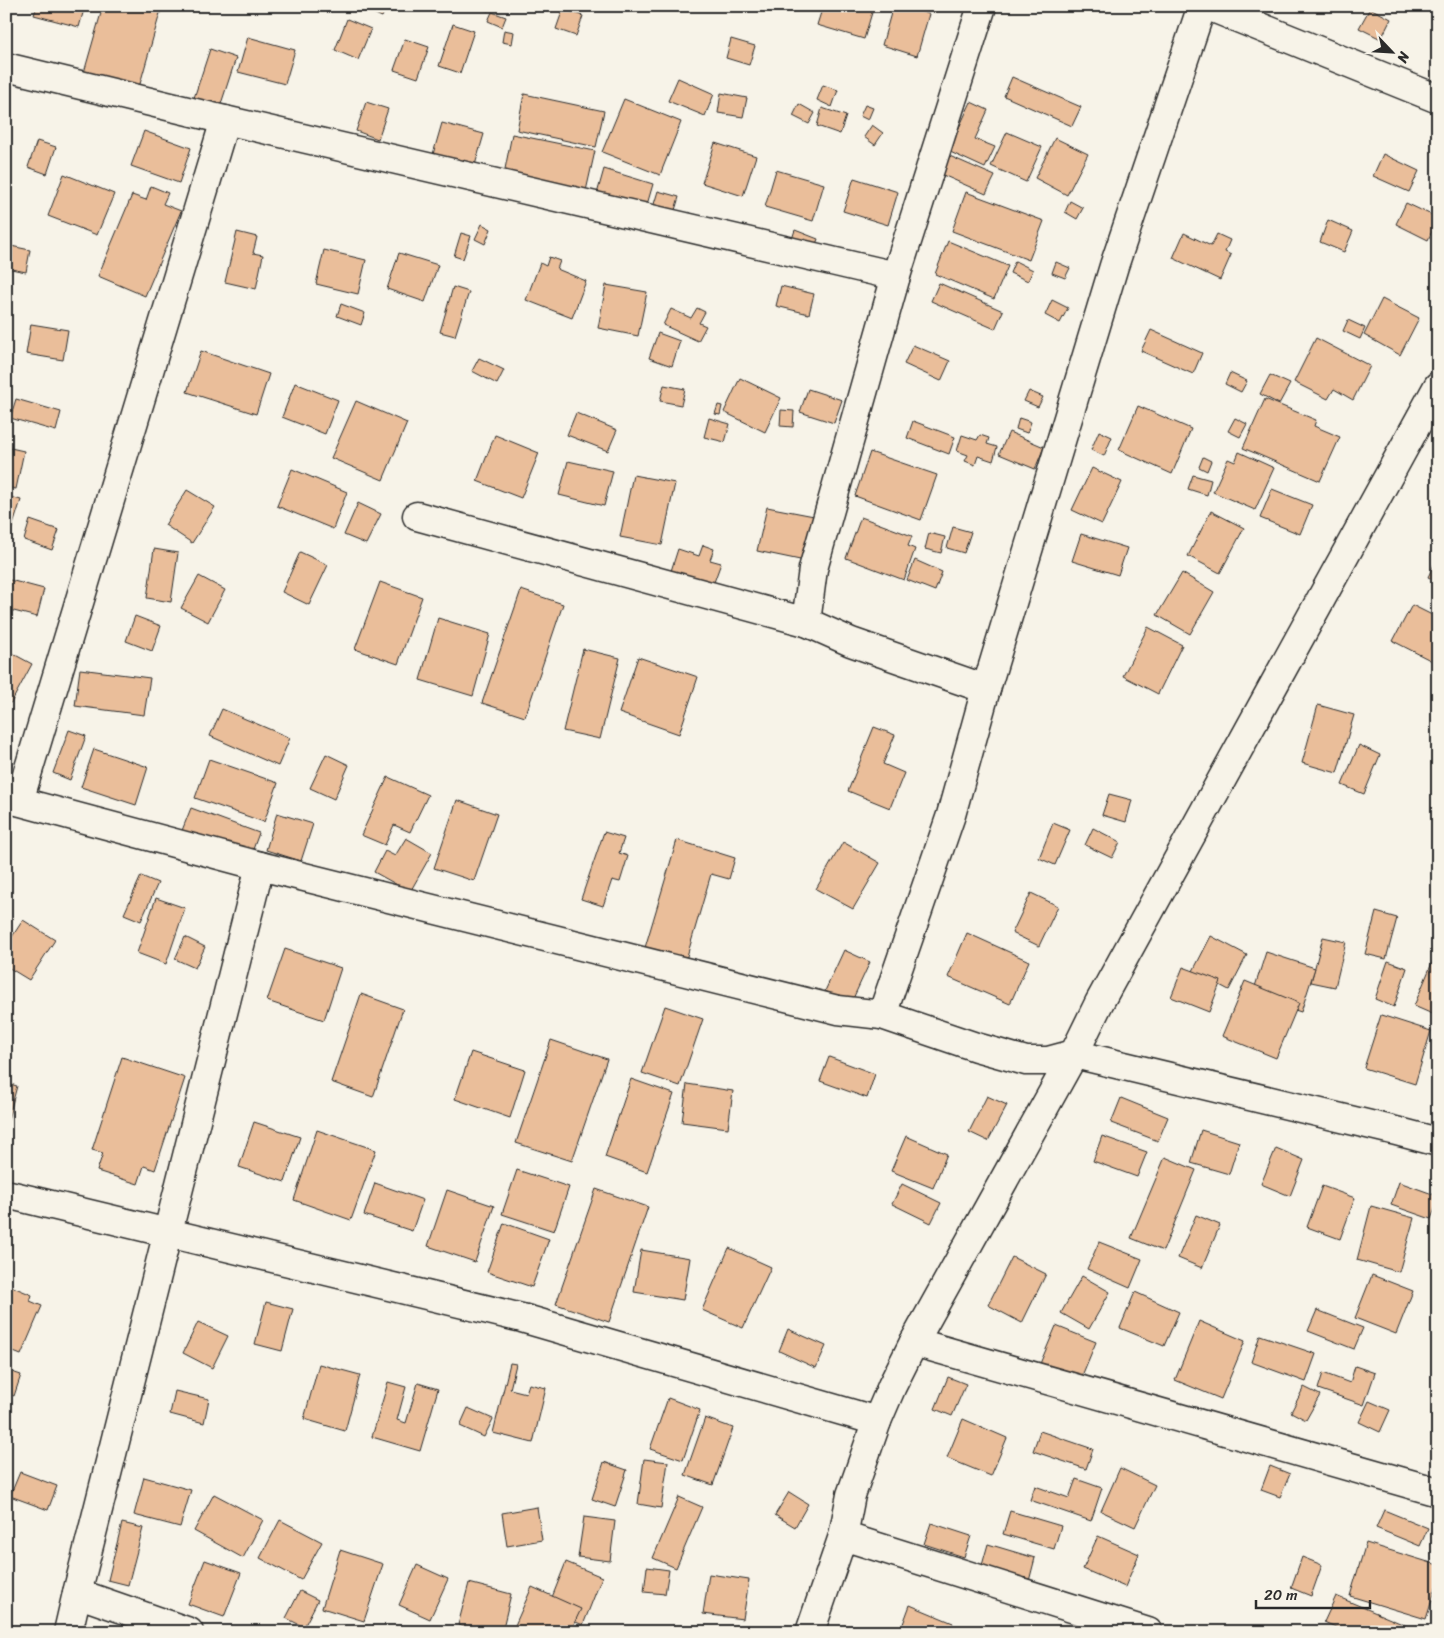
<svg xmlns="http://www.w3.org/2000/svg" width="1444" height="1638" font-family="Sriracha,sans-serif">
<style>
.building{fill:#eabe9a;stroke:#2b2b2b}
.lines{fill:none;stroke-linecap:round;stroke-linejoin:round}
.minor-casing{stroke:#2b2b2b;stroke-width:31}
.minor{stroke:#f7f3e8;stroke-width:28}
</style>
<rect width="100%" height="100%" fill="#f7f3e8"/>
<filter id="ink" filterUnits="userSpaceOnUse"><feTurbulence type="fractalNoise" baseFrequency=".02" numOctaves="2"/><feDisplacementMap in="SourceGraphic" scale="10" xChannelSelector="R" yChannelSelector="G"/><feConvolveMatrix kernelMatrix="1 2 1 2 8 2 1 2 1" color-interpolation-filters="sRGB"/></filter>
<g filter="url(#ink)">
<g class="building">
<polygon points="37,6 85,6 79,27 34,15"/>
<polygon points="103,6 162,6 138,91 83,76"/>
<polygon points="363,6 387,6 382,17 362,8"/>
<polygon points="474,6 490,6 488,11"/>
<polygon points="823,6 874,6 864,39 817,25"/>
<polygon points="893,6 903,6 929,14 917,56 882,45"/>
<polygon points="1370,8 1391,19 1381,39 1359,28"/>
<polygon points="563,9 583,16 576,36 556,29"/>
<polygon points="492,12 506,17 502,27 488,21"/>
<polygon points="347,19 371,29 358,60 335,50"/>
<polygon points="453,24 474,31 460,73 439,66"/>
<polygon points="504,30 514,32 512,44 502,42"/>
<polygon points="248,37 295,50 285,84 238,72"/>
<polygon points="405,39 429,47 418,78 394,70"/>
<polygon points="731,39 755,46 749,65 726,58"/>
<polygon points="210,49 236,58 219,110 193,101"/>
<polygon points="1012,77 1081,107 1072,126 1004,96"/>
<polygon points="678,78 714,94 705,116 668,101"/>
<polygon points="823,85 838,90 832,107 817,100"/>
<polygon points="721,93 747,98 743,117 718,113"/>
<polygon points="524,94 604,111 596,147 517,130"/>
<polygon points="624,99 681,122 660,175 602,152"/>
<polygon points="366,102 388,109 378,139 356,131"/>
<polygon points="971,102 988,110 975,139 995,147 985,168 948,151"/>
<polygon points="799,104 815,113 809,124 793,116"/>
<polygon points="865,105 873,108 868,120 860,116"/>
<polygon points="822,108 846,116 840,134 817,126"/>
<polygon points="442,123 484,134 473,172 431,161"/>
<polygon points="872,125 883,133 875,145 864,137"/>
<polygon points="144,131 191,148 179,183 131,166"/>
<polygon points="1007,132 1042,147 1026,182 991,166"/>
<polygon points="512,134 595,151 586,191 504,174"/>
<polygon points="1055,138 1088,154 1067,195 1035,178"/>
<polygon points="37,141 56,147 47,174 28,167"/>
<polygon points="715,143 756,156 743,196 702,183"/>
<polygon points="945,154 995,176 986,194 936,172"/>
<polygon points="1383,154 1419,171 1409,192 1373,176"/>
<polygon points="604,169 653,184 644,215 595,201"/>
<polygon points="776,170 824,184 813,221 765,207"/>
<polygon points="64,174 114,194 97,235 48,216"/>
<polygon points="854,178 898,192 888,225 843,211"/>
<polygon points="151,186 168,193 163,204 181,211 145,296 98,276 132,195 146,200"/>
<polygon points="658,191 679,197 672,220 651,214"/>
<polygon points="966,192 1044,221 1029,260 952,231"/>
<polygon points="1070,201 1083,208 1077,219 1065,212"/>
<polygon points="1406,203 1438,218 1428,240 1396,224"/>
<polygon points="1328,220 1353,231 1344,252 1320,242"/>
<polygon points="482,224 491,229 485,244 475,239"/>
<polygon points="795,230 818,239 812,254 790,245"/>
<polygon points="237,232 257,237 253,253 263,255 256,289 225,282"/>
<polygon points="461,233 471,236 463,259 454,256"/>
<polygon points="1184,233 1211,246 1217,234 1230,240 1225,252 1231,255 1220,280 1173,258"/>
<polygon points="948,241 1008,266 994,299 935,274"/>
<polygon points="6,245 30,250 26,272 6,268"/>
<polygon points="324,250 366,260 358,294 316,284"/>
<polygon points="399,253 438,265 425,302 387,289"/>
<polygon points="549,257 560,261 557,269 586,281 572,318 526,300 540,263 546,266"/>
<polygon points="1015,261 1033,270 1028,281 1010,273"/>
<polygon points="1056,262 1070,268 1065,278 1052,273"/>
<polygon points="939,283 1003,311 995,329 931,301"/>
<polygon points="606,285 647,292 638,336 598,328"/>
<polygon points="781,286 814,294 809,314 776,306"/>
<polygon points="453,287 469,292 455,336 440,332"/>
<polygon points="1382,299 1419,318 1400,355 1364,335"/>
<polygon points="1052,300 1068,308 1060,323 1045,315"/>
<polygon points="341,304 365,313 361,325 337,316"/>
<polygon points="697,308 705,312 699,323 706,326 698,341 663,325 671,309 691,318"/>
<polygon points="1348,320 1365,328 1360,339 1343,331"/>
<polygon points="31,324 68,330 63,360 26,354"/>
<polygon points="1151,330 1202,353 1193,374 1141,351"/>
<polygon points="658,333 680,341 672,366 649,358"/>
<polygon points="1316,338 1370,366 1353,400 1334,389 1328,399 1294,382"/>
<polygon points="913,345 950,361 941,381 904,364"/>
<polygon points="201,351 269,374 256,414 187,392"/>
<polygon points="479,358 504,370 497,384 472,371"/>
<polygon points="1230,373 1247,381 1241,392 1225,384"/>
<polygon points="1270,375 1290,384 1279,404 1260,394"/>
<polygon points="740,378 781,398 765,432 724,412"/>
<polygon points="295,383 338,400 325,434 282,417"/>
<polygon points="664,385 685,389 681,405 660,401"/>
<polygon points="808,389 842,400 834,423 800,412"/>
<polygon points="1029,391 1043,397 1038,407 1024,401"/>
<polygon points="16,399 61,412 56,431 10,418"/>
<polygon points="1265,399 1316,420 1314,426 1340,437 1320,481 1243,448"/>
<polygon points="356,401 407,423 383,480 331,458"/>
<polygon points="718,405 722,406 720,415 715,414"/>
<polygon points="1138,406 1191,429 1172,474 1119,450"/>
<polygon points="781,410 794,411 793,427 780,426"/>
<polygon points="576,413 617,430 608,451 567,435"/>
<polygon points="709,418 730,424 725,442 704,437"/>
<polygon points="1019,418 1031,422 1027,433 1016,429"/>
<polygon points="1235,418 1247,424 1240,437 1228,431"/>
<polygon points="913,421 955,437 949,454 907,438"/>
<polygon points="1099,431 1112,437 1104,456 1091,450"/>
<polygon points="1009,432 1044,447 1035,469 999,454"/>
<polygon points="495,435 539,453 521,498 477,481"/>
<polygon points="962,435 977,440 980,435 989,438 987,444 997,447 993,461 978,456 975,465 965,461 968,455 957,451"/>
<polygon points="6,447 24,451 16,489 6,487"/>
<polygon points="870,452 937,475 921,520 855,496"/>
<polygon points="1239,452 1274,468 1255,510 1213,492 1228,459 1235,462"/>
<polygon points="1203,457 1211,461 1207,471 1199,467"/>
<polygon points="568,461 613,471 604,506 559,495"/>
<polygon points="1092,468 1122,482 1102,524 1072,510"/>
<polygon points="292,469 347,492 333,529 277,506"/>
<polygon points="633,475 675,483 662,545 620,537"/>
<polygon points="1193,475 1211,480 1207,495 1188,489"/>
<polygon points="1272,489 1312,505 1300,534 1260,518"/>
<polygon points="187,490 215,507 192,543 165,525"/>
<polygon points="6,496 21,500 6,547"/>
<polygon points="358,503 381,514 366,544 344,535"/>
<polygon points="767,507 814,516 805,561 757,551"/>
<polygon points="1211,511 1244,528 1220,573 1188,556"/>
<polygon points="861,517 912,536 908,546 915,549 904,580 846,558"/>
<polygon points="30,520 59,530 52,550 24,540"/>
<polygon points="953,527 971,532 964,553 947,548"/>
<polygon points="929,533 945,537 941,553 925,549"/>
<polygon points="1081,534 1127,548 1118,575 1072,561"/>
<polygon points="703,545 714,549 710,560 721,563 713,585 671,571 678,549 699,556"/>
<polygon points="154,549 178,553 171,602 147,598"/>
<polygon points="300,552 328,565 309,605 282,592"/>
<polygon points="1438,556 1438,582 1428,577"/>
<polygon points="915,560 942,572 935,591 907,580"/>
<polygon points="1182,573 1214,592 1190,634 1157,615"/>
<polygon points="199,576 225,590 208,622 181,608"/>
<polygon points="6,579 44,589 37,617 6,609"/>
<polygon points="380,582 422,597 398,664 355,649"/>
<polygon points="521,590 563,604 525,717 482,703"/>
<polygon points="1412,605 1438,618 1438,664 1393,641"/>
<polygon points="135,616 161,626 152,651 126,641"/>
<polygon points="438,618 490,634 473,696 420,680"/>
<polygon points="1148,627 1182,645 1158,694 1123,676"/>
<polygon points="583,649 620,658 600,739 563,731"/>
<polygon points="6,650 32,664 11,703 6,701"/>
<polygon points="638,657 698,677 679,734 619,713"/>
<polygon points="80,669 150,678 144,715 75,706"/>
<polygon points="1318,705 1354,715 1337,773 1302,763"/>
<polygon points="222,709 290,738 278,766 210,736"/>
<polygon points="874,727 895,735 883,764 904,773 890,808 848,791"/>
<polygon points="69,730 86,736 70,780 53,773"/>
<polygon points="1359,745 1380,755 1364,794 1342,785"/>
<polygon points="94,749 148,767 136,805 81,787"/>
<polygon points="326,754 349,765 334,799 310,788"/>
<polygon points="209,759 278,783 264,822 195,798"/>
<polygon points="388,777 428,795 410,832 394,825 385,845 361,835"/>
<polygon points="1109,794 1132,800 1126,822 1102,815"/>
<polygon points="457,800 497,814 474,881 434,868"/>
<polygon points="191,808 259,833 248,863 179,838"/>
<polygon points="277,813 313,824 301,861 266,850"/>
<polygon points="1053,823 1070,830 1055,865 1039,858"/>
<polygon points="1093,828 1120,842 1112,858 1085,845"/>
<polygon points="604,832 624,838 619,853 628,856 620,882 612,880 603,906 581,899"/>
<polygon points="406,838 432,853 410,892 374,872 385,851 395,856"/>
<polygon points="677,840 735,858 729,879 711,874 685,963 644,951"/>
<polygon points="843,842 880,863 853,909 816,889"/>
<polygon points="141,876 158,883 141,921 124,914"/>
<polygon points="1031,893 1058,906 1039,946 1012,933"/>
<polygon points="156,898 185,908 166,964 137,953"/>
<polygon points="1376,912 1397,918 1386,959 1365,954"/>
<polygon points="23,920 55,940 29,980 6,966 6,946"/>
<polygon points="967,933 1029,961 1010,1004 948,977"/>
<polygon points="1211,936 1247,955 1229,990 1193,971"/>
<polygon points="185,937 205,947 195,968 175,959"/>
<polygon points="1323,937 1346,942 1335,987 1311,982"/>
<polygon points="285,949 341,968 324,1020 267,1001"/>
<polygon points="844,950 870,962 851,1003 825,991"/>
<polygon points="1437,951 1438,951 1437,1016 1414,1006"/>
<polygon points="1266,952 1315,968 1301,1012 1252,996"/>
<polygon points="1388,961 1407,968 1394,1007 1375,999"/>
<polygon points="1183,967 1221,981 1209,1012 1171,997"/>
<polygon points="1245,981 1299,1003 1276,1058 1222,1036"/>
<polygon points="361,994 403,1009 373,1097 331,1082"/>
<polygon points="665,1006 703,1019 680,1086 642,1073"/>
<polygon points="1381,1015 1431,1031 1415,1084 1364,1068"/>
<polygon points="551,1040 607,1059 572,1161 516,1143"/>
<polygon points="471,1052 525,1070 510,1118 455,1099"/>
<polygon points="122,1057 185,1078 155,1170 144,1166 138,1184 97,1171 103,1153 92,1150"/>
<polygon points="829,1057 875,1074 867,1098 820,1081"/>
<polygon points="631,1079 674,1094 647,1172 605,1157"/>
<polygon points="6,1083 17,1086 6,1127"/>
<polygon points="687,1084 733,1091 728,1128 682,1122"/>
<polygon points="987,1096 1007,1105 988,1141 969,1132"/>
<polygon points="1121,1098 1168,1117 1158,1141 1111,1123"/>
<polygon points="254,1122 300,1137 285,1182 239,1167"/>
<polygon points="317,1130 376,1150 351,1220 294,1200"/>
<polygon points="1201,1130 1239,1142 1229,1174 1191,1163"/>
<polygon points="906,1136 947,1154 933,1188 891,1171"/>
<polygon points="1102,1136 1147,1152 1137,1177 1093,1161"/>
<polygon points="1276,1148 1304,1160 1290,1196 1261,1184"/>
<polygon points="1165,1157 1196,1170 1163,1251 1131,1238"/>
<polygon points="517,1170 569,1187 554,1231 502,1214"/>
<polygon points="1399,1182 1438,1196 1438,1201 1431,1219 1391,1205"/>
<polygon points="375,1183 423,1200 412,1231 364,1215"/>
<polygon points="902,1184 941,1203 931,1223 892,1204"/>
<polygon points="1322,1186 1355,1198 1340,1239 1307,1227"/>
<polygon points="596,1189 648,1207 609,1322 556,1304"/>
<polygon points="447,1190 494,1206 475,1262 428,1246"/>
<polygon points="1371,1206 1414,1218 1399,1272 1357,1260"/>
<polygon points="1196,1215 1220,1225 1202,1268 1178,1258"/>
<polygon points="504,1223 549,1239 532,1287 487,1272"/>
<polygon points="1099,1242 1142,1259 1130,1288 1087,1269"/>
<polygon points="729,1248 771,1267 743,1328 702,1310"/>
<polygon points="641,1250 690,1258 683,1300 634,1292"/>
<polygon points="1012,1257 1046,1274 1022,1323 988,1305"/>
<polygon points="1372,1275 1413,1291 1396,1334 1355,1318"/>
<polygon points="1082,1276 1110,1292 1089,1329 1061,1313"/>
<polygon points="6,1284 32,1295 30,1301 42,1306 21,1355 6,1349"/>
<polygon points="1135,1292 1179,1312 1164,1346 1120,1328"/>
<polygon points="266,1302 293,1309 282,1351 255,1344"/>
<polygon points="1317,1310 1363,1328 1354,1349 1308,1331"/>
<polygon points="1199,1321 1245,1341 1221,1399 1175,1380"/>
<polygon points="198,1322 228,1336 212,1368 183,1353"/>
<polygon points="1056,1326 1096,1342 1079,1383 1039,1366"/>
<polygon points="788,1329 826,1346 816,1368 779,1351"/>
<polygon points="1260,1335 1316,1354 1306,1382 1251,1362"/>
<polygon points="510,1363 516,1364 510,1389 526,1393 529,1384 546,1388 533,1443 493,1433"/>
<polygon points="319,1364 360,1375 345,1431 304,1419"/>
<polygon points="1355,1366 1375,1373 1364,1405 1318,1389 1323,1373 1350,1383"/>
<polygon points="6,1370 21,1375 14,1396 6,1393"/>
<polygon points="948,1377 966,1384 952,1416 935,1409"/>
<polygon points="388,1382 406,1387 397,1420 406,1423 418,1383 438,1389 420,1451 372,1437"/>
<polygon points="1304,1387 1320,1395 1306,1420 1291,1412"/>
<polygon points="175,1391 209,1399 204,1423 170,1414"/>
<polygon points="668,1398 700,1410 683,1460 650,1449"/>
<polygon points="1369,1401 1390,1410 1380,1432 1359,1422"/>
<polygon points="468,1408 493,1419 484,1437 460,1426"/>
<polygon points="705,1418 733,1428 713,1485 685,1475"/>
<polygon points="963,1419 1007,1438 991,1476 947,1458"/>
<polygon points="1040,1431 1093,1449 1086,1469 1033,1451"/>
<polygon points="644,1459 668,1462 661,1508 638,1504"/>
<polygon points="604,1462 627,1470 615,1507 592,1499"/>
<polygon points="1270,1466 1290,1474 1280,1497 1261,1490"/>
<polygon points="1120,1468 1155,1485 1135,1527 1101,1511"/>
<polygon points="20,1472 57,1486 48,1510 10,1496"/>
<polygon points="144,1477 191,1490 180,1527 134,1515"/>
<polygon points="1076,1479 1102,1488 1091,1521 1030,1500 1035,1486 1069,1498"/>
<polygon points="789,1492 808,1504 795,1527 775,1515"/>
<polygon points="214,1494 263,1520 243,1558 194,1531"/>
<polygon points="679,1497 702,1507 676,1568 653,1558"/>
<polygon points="537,1507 542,1540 507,1546 502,1513"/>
<polygon points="1384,1510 1428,1528 1420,1546 1376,1528"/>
<polygon points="1010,1511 1061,1526 1054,1549 1003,1534"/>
<polygon points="584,1517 615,1521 610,1561 578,1557"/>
<polygon points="280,1520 322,1542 301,1580 260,1558"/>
<polygon points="122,1523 143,1528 128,1585 108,1580"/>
<polygon points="931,1523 971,1536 964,1557 924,1544"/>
<polygon points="1098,1536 1139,1554 1125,1587 1083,1569"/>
<polygon points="1366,1543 1438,1565 1438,1581 1426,1619 1350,1596"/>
<polygon points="988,1544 1035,1558 1027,1589 979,1576"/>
<polygon points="340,1550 383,1564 364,1621 322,1608"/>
<polygon points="1302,1557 1322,1565 1311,1596 1291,1588"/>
<polygon points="205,1560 241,1573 224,1617 188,1604"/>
<polygon points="566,1562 602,1577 583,1625 547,1610"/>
<polygon points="417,1565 448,1579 430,1619 399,1605"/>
<polygon points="647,1567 669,1570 665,1594 644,1592"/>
<polygon points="709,1574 749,1580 743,1619 703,1614"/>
<polygon points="469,1583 511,1594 502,1632 475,1632 475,1630 458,1625"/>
<polygon points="532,1587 581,1609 570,1632 512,1632"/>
<polygon points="300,1591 318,1600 304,1627 286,1618"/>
<polygon points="1336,1596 1407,1626 1404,1632 1347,1632 1324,1622"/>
<polygon points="910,1605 953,1623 950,1632 900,1632"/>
</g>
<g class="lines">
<g class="minor-casing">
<g id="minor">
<polyline points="1208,6 1438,99"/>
<polyline points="6,67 225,120 896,276"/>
<polyline points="417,516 806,622 851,642 986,689"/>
<polyline points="806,622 813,569 896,276 982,6"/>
<polyline points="6,798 260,866"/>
<polyline points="19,801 225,120"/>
<polyline points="882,1015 951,815 986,689 1114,266 1202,6"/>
<polyline points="6,1194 522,1318 877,1421"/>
<polyline points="914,1342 1438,1492"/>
<polyline points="843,1536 1148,1632"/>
<polyline points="77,1593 260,866 838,1010 882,1015 976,1047 1026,1061 1048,1061 1074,1054 1396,1131 1438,1142"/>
<polyline points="68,1632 77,1593 189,1632"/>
<polyline points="810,1632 843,1536 851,1495 877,1421 892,1386 914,1342 1074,1054 1099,1003 1438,386"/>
</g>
</g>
<use href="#minor" class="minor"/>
</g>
</g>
<rect width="1444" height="1638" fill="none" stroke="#f7f3e8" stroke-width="25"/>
<rect x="12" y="12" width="1419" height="1613" fill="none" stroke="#2b2b2b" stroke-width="2" filter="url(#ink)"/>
<g transform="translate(1392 52) rotate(115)" stroke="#f7f3e8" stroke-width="4" paint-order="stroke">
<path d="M0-4L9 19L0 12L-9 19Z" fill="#2b2b2b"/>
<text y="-8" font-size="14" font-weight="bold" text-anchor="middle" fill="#2b2b2b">N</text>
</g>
<path d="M1256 1600v8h114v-8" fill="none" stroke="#2b2b2b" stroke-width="2.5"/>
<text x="1264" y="1600" font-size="15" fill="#2b2b2b" stroke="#f7f3e8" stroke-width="4" paint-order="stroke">20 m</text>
</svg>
